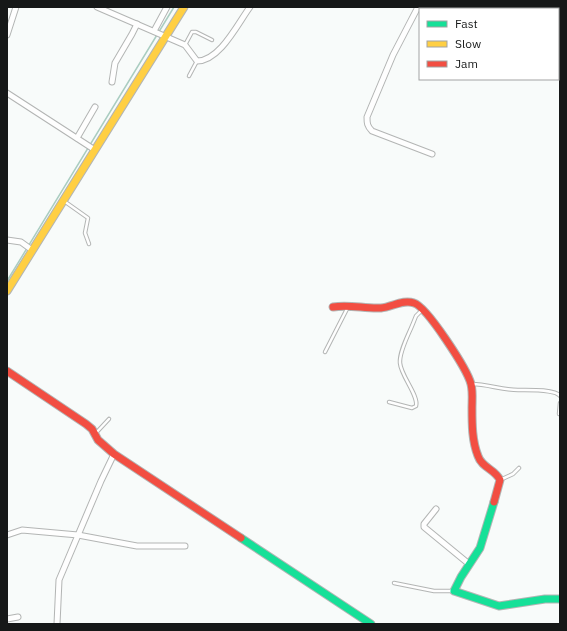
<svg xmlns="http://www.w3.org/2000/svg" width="567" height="631" font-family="'IBM Plex Sans',sans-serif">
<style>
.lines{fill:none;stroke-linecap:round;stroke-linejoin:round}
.stream{stroke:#aacdc1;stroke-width:1.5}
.lane-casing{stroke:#b3b5b4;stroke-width:4.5}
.street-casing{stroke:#b3b5b4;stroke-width:7}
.fast-casing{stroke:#b3b5b4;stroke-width:9}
.slow-casing{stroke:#b3b5b4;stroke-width:9}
.jam-casing{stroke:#b3b5b4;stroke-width:9}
.lane{stroke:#fefefe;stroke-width:2.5}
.street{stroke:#fefefe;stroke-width:5}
.fast{stroke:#16e098;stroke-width:7}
.slow{stroke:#ffcf43;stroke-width:7}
.jam{stroke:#f24e42;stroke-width:7}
</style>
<rect width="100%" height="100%" fill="#f8fbfa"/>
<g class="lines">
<polyline class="stream" points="7,281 174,7"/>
<g class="lane-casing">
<g id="lane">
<polyline points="185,45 192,32 196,32 212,40"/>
<polyline points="189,76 197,61"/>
<polyline points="64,201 88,218 85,233 89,244"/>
<polyline points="325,352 348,307"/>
<path d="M472,384C487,384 502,390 518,390C528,390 555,389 560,396"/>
<path d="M389,402L412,408L416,406C419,396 401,376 400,363C399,351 410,332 414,321L416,316L422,310"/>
<polyline points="559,414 560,403"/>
<polyline points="95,434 109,419"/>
<polyline points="500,480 513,474 519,468"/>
<polyline points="394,583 434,591 453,591"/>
</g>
</g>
<g class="street-casing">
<g id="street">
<path d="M97,7L185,45L197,61C220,61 238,23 250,7"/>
<path d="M418,7L393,55L367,117C367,123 367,126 372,131L432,154"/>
<polyline points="154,31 167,7"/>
<polyline points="7,35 16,7"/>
<polyline points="112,82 115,63 132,34 137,24"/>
<polyline points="7,93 95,150"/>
<polyline points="77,138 95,107"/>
<polyline points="7,240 21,242 32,250"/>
<polyline points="436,509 424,524 424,527 469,564"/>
<polyline points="7,535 22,530 78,535 137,546 185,546"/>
<polyline points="7,619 18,617"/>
<polyline points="57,624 59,580 101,481 114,454"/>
</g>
</g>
<g class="fast-casing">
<g id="fast">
<polyline points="494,502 480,548 461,577 454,591 499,606 545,599 560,599"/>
<polyline points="241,538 371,624"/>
</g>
</g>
<g class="slow-casing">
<polyline id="slow" points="7,291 184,7"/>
</g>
<g class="jam-casing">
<g id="jam">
<path d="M333,307C349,304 365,309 381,308C392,307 403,299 414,303C427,307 467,369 471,384C473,392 472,400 472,408C472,424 472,441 478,456C482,468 495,469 500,480L494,502"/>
<polyline points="7,371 86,424 92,429 98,440 114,454 241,538"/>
</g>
</g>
<use href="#lane" class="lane"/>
<use href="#street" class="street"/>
<use href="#fast" class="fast"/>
<use href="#slow" class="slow"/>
<use href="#jam" class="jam"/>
</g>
<rect width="567" height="631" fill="none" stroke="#161818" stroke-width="16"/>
<rect x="419" y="8" width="140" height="72" fill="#ffffff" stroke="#a2a3a3"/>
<rect x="427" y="21" width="20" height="6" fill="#16e098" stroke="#a2a3a3"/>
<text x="455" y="28" font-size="12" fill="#161818">Fast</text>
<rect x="427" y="41" width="20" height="6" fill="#ffcf43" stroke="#a2a3a3"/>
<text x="455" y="48" font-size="12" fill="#161818">Slow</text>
<rect x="427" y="61" width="20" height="6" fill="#f24e42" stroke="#a2a3a3"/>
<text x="455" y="68" font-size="12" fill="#161818">Jam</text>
</svg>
